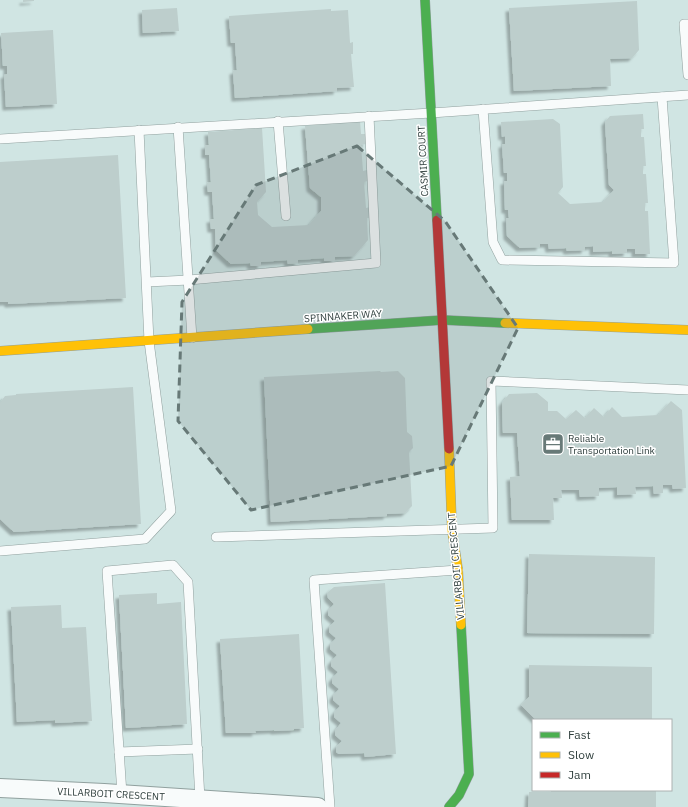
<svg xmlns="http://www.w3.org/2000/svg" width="688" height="807" font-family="'IBM Plex Sans',sans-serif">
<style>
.building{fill:#bdcecc;filter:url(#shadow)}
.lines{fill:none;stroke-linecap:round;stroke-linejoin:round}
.lane-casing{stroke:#90a09e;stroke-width:10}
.street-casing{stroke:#90a09e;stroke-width:20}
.fast-casing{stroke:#90a09e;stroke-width:10}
.slow-casing{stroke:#90a09e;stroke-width:10}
.jam-casing{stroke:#90a09e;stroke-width:10}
.lane{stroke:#f8fbfb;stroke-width:9}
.street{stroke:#f8fbfb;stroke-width:18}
.fast{stroke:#4caf50;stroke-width:9}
.slow{stroke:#ffc107;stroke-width:9}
.jam{stroke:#c62828;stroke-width:9}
.marked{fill:#677977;fill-opacity:0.2;stroke:#677977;stroke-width:3;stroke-dasharray:8 5;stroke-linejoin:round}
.labels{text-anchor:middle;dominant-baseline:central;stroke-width:3;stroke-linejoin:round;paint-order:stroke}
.street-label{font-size:10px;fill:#2f3f3d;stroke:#fff}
.poi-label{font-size:10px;fill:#2f3f3d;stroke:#fff;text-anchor:start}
</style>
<defs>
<filter id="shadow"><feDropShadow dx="-3.5" dy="3.5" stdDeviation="1" flood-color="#0004"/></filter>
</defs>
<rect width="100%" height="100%" fill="#d0e5e3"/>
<g class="building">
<polygon points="23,0 34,0 34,1 23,2"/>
<polygon points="637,1 639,50 632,58 610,59 611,86 514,91 509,8"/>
<polygon points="177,8 179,31 143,33 142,10"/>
<polygon points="331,9 331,11 348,10 350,43 353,42 353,54 351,54 354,87 337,88 337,91 235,98 233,71 237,70 235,43 231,43 229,16"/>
<polygon points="53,30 57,104 6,107 4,75 7,74 7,66 3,66 1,33"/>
<polygon points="643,114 644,129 641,129 641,137 644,137 646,166 643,166 643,174 646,174 648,203 645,203 645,211 648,211 650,254 635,254 635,249 627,249 627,253 612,254 612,251 593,252 593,246 585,247 585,250 567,251 566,248 549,249 548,244 540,244 540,247 520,248 507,236 506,218 509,218 508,210 505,210 504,181 507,181 507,173 504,173 502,144 505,144 505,136 502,137 501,122 553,119 560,124 563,187 558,193 570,204 603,202 614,190 609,185 605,122 610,116"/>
<polygon points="360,121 361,134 365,134 366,144 361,145 363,171 367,170 368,181 364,182 366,208 370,207 370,218 367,218 368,240 354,256 335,257 335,261 324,261 324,258 298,260 298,263 288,264 287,260 261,262 261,266 251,266 250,263 231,264 216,250 215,229 211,229 210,219 214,219 212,192 208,192 207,183 211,182 209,155 205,155 205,145 209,145 208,132 262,128 266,192 257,202 258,215 272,227 309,225 321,211 321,197 310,188 305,126"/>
<polygon points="118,155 126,298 8,304 8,302 0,302 0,162"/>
<polygon points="380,371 381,372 398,371 405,378 407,432 412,436 413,448 409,452 412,506 405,513 387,514 387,516 271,522 264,377"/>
<polygon points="133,387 141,524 14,532 0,519 0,403 5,396 16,395 16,394"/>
<polygon points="537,393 548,402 548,411 557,411 566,419 576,410 585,418 594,408 604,417 612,407 622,417 658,415 671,401 682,410 686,488 673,489 672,485 663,485 663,493 654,494 653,486 635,487 636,494 617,495 617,487 599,488 599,496 580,497 579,490 561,490 562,498 553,498 554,520 512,520 510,477 520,476 517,433 503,433 502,403 509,394"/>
<polygon points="529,554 655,557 654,634 527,633"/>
<polygon points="385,583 396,754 365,757 364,753 339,754 336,752 336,747 342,741 335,735 335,731 341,723 334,717 334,713 340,706 333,700 333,696 339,689 332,683 332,679 338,672 331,666 331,662 337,655 330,649 330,645 336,638 329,632 329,627 335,621 328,615 328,611 334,604 328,598 327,593 334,587"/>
<polygon points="157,593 157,604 181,602 187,724 126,728 119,595"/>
<polygon points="61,605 62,628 86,627 92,721 55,723 55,720 17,722 11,607"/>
<polygon points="299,634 304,728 294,729 294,730 274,731 274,730 255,731 256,733 226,733 220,639"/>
<polygon points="529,665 652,667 652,720 536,720 521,705 529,697"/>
<polygon points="551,790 656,790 656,807 528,807 529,792 551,792"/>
</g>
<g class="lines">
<g class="lane-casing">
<g id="lane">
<polyline points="688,24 684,24 688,75"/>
<polyline points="483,109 493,242 502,260 674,263 662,97"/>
<polyline points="278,121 286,216"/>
<polyline points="178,127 192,338"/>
<polyline points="0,139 431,113 688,95"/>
<polyline points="147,282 189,280 376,263 369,116"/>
<polyline points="216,537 493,528 491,381 688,390"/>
<polyline points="0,551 145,539 171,511 149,341 139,130"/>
<polyline points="119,752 198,749"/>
<polyline points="122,794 107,571 173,565 188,582 200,799"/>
<polyline points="330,807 314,580 458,570"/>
</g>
</g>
<g class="street-casing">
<polyline id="street" points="0,788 104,793 318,807"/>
</g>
<g class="fast-casing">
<g id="fast">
<polyline points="425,0 437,220"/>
<polyline points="308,329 443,320 505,323"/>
<polyline points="449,807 459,795 469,774 461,625"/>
</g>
</g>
<g class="slow-casing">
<g id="slow">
<polyline points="505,323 688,330"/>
<polyline points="0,351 308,329"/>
<polyline points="449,449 452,530 458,570 461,625"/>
</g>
</g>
<g class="jam-casing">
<polyline id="jam" points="437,220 449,449"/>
</g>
<use href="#lane" class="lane"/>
<use href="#street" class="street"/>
<use href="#fast" class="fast"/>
<use href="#slow" class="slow"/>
<use href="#jam" class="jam"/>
</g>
<path class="marked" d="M357,146L445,221L518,328L451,466L251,510L178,421L182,302L256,185Z"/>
<defs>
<g id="office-square" transform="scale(1.15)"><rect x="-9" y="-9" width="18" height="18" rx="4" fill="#677977" stroke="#fff"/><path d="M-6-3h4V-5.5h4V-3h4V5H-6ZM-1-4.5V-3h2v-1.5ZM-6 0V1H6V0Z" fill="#fff"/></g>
</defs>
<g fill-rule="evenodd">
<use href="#office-square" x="553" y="444"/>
</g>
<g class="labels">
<g class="street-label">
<text transform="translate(423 161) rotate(-93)">CASMIR COURT</text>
<text transform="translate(343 316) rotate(-4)">SPINNAKER WAY</text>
<text transform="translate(456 566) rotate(-95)">VILLARBOIT CRESCENT</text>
<text transform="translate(111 794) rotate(3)">VILLARBOIT CRESCENT</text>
</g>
<g class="poi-label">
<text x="568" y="438">Reliable<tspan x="568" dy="12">Transportation Link</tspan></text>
</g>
</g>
<rect x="532" y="719" width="140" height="72" fill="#ffffff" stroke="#acb2b1"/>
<rect x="540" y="732" width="20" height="6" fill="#4caf50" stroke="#acb2b1"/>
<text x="568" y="739" font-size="12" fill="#2f3f3d">Fast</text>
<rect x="540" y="752" width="20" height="6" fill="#ffc107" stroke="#acb2b1"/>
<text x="568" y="759" font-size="12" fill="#2f3f3d">Slow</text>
<rect x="540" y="772" width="20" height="6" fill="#c62828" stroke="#acb2b1"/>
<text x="568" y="779" font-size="12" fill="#2f3f3d">Jam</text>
</svg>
